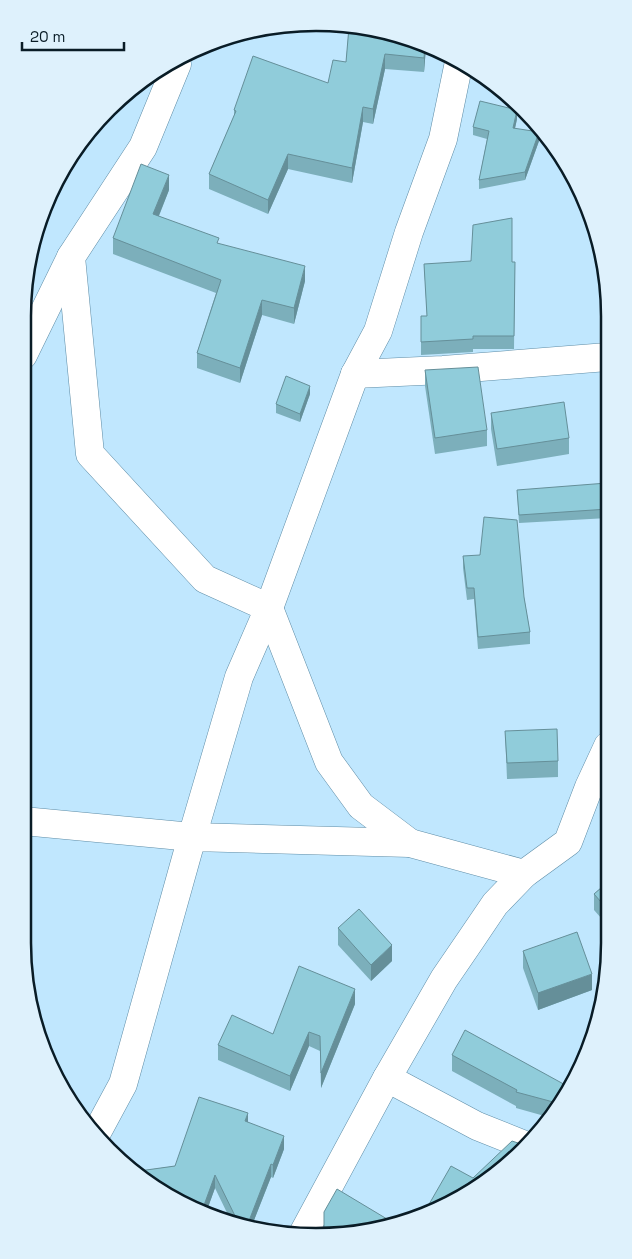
<svg xmlns="http://www.w3.org/2000/svg" width="632" height="1259" font-family="'Space Grotesk',sans-serif">
<style>
.lines{fill:none;stroke-linecap:round;stroke-linejoin:round}
.street-casing{stroke:#5e8da7;stroke-width:29}
.street{stroke:#fff;stroke-width:28}
.wall{fill:#7cafbb}
.shaded-wall{fill:#658f99}
.building{fill:#90ccda;stroke:#658f99}
.rim{fill:none;stroke:#091c26;stroke-width:2.5}
</style>
<rect width="100%" height="100%" fill="#c0e7fe"/>
<g class="lines">
<g class="street-casing">
<g id="street">
<polyline points="177,64 143,147 71,257 90,454 205,579 269,608 329,762 361,806 410,843"/>
<polyline points="23,355 71,257"/>
<polyline points="355,374 443,370 607,357"/>
<polyline points="23,821 192,837 239,677 269,608 355,374 378,331 409,232 443,139 459,62"/>
<polyline points="387,1078 477,1126 527,1146"/>
<polyline points="96,1134 123,1084 192,837 410,843 524,874"/>
<polyline points="304,1232 387,1078 444,979 472,938 495,904 524,874 568,842 589,787 608,746"/>
</g>
</g>
<use href="#street" class="street"/>
</g>
<g class="wall">
<polygon points="349,27 426,47 424,72 385,69 373,124 363,122 352,183 288,169 268,214 209,189 209,174 234,116 234,110 328,83 346,62"/>
<polygon points="517,119 515,128 539,141 525,180 479,189 479,180 487,139 473,135 473,127"/>
<polygon points="169,190 159,216 219,244 305,281 294,324 262,315 240,383 197,368 197,353 216,293 113,254 113,238"/>
<polygon points="515,262 514,349 473,349 473,352 421,355 421,342 427,316 424,264"/>
<polygon points="425,370 487,430 487,446 435,454 425,386"/>
<polygon points="310,394 300,422 276,413 276,404"/>
<polygon points="491,413 569,438 569,454 497,466 491,429"/>
<polygon points="517,490 608,500 608,518 519,523"/>
<polygon points="463,556 524,597 530,632 530,644 478,649 474,599 467,600 463,568"/>
<polygon points="505,731 558,761 558,777 507,779"/>
<polygon points="609,881 609,927 594,910 594,894"/>
<polygon points="338,928 392,961 371,981 338,945"/>
<polygon points="523,951 592,990 538,1010 523,968"/>
<polygon points="355,1004 321,1088 320,1051 309,1046 290,1091 218,1060 218,1045 273,1034"/>
<polygon points="452,1055 569,1087 548,1117 516,1108 516,1106 452,1071"/>
<polygon points="248,1122 284,1149 273,1178 271,1177 251,1228 230,1219 215,1188 207,1210 153,1187 139,1174 139,1171 175,1166"/>
</g>
<g class="shaded-wall">
<polygon points="425,47 426,47 424,72 424,58"/>
<polygon points="385,54 385,69 373,124 373,109"/>
<polygon points="363,107 363,122 352,183 352,168"/>
<polygon points="517,110 517,119 513,137 513,128"/>
<polygon points="539,132 539,141 525,180 525,172"/>
<polygon points="288,154 288,169 268,214 268,200"/>
<polygon points="169,175 169,190 153,230 153,214"/>
<polygon points="305,266 305,281 294,324 294,308"/>
<polygon points="262,300 262,315 240,383 240,368"/>
<polygon points="310,386 310,394 300,422 300,414"/>
<polygon points="392,945 392,961 371,981 371,965"/>
<polygon points="592,974 592,990 538,1010 538,993"/>
<polygon points="355,989 355,1004 321,1088 321,1073"/>
<polygon points="309,1032 309,1046 290,1091 290,1076"/>
<polygon points="248,1113 248,1126 245,1121"/>
<polygon points="284,1136 284,1149 273,1178 273,1165"/>
<polygon points="518,1143 518,1154 508,1162"/>
<polygon points="271,1164 271,1177 251,1228 247,1226"/>
<polygon points="215,1175 215,1188 207,1210 203,1208"/>
</g>
<g class="building">
<polygon points="349,27 425,47 424,58 385,54 373,109 363,107 352,168 288,154 268,200 209,174 236,111 234,110 253,56 328,83 333,60 346,62"/>
<polygon points="480,101 517,110 513,128 539,132 525,172 479,180 489,131 473,127"/>
<polygon points="141,164 169,175 153,214 219,238 217,243 305,266 294,308 262,300 240,368 197,353 221,280 113,238"/>
<polygon points="512,218 512,262 515,262 514,336 473,336 473,339 421,342 421,316 427,316 424,264 471,261 473,225"/>
<polygon points="478,367 487,430 435,438 425,370"/>
<polygon points="286,376 310,386 300,414 276,404"/>
<polygon points="564,402 569,438 497,449 491,413"/>
<polygon points="607,483 608,509 519,515 517,490"/>
<polygon points="484,517 517,520 524,597 530,632 478,637 474,588 467,588 463,556 480,555"/>
<polygon points="557,729 558,761 507,763 505,731"/>
<polygon points="609,881 609,911 594,894"/>
<polygon points="359,909 392,945 371,965 338,928"/>
<polygon points="577,932 592,974 538,993 523,951"/>
<polygon points="299,966 355,989 321,1073 320,1036 309,1032 290,1076 218,1045 232,1015 273,1034"/>
<polygon points="465,1030 569,1087 557,1103 516,1092 517,1090 452,1055"/>
<polygon points="199,1097 248,1113 245,1121 284,1136 273,1165 271,1164 247,1226 238,1222 215,1175 203,1208 155,1188 139,1171 175,1166"/>
<polygon points="512,1141 518,1143 508,1162 446,1206 424,1213 451,1166 473,1178"/>
<polygon points="337,1189 392,1222 355,1234 324,1233 324,1212"/>
</g>
<path d="M0 0H632V1259H0ZM316 31H316A285 285 0 0 1 601 316V943A285 285 0 0 1 316 1228H316A285 285 0 0 1 31 943V316A285 285 0 0 1 316 31Z" fill="#def1fc" fill-rule="evenodd"/>
<path class="rim" d="M316 31H316A285 285 0 0 1 601 316V943A285 285 0 0 1 316 1228H316A285 285 0 0 1 31 943V316A285 285 0 0 1 316 31Z"/>
<path d="M22 42v8h102v-8" fill="none" stroke="#091c26" stroke-width="2.5"/>
<text x="30" y="42" font-size="15" fill="#091c26" stroke="#def1fc" stroke-width="4" paint-order="stroke">20 m</text>
</svg>
